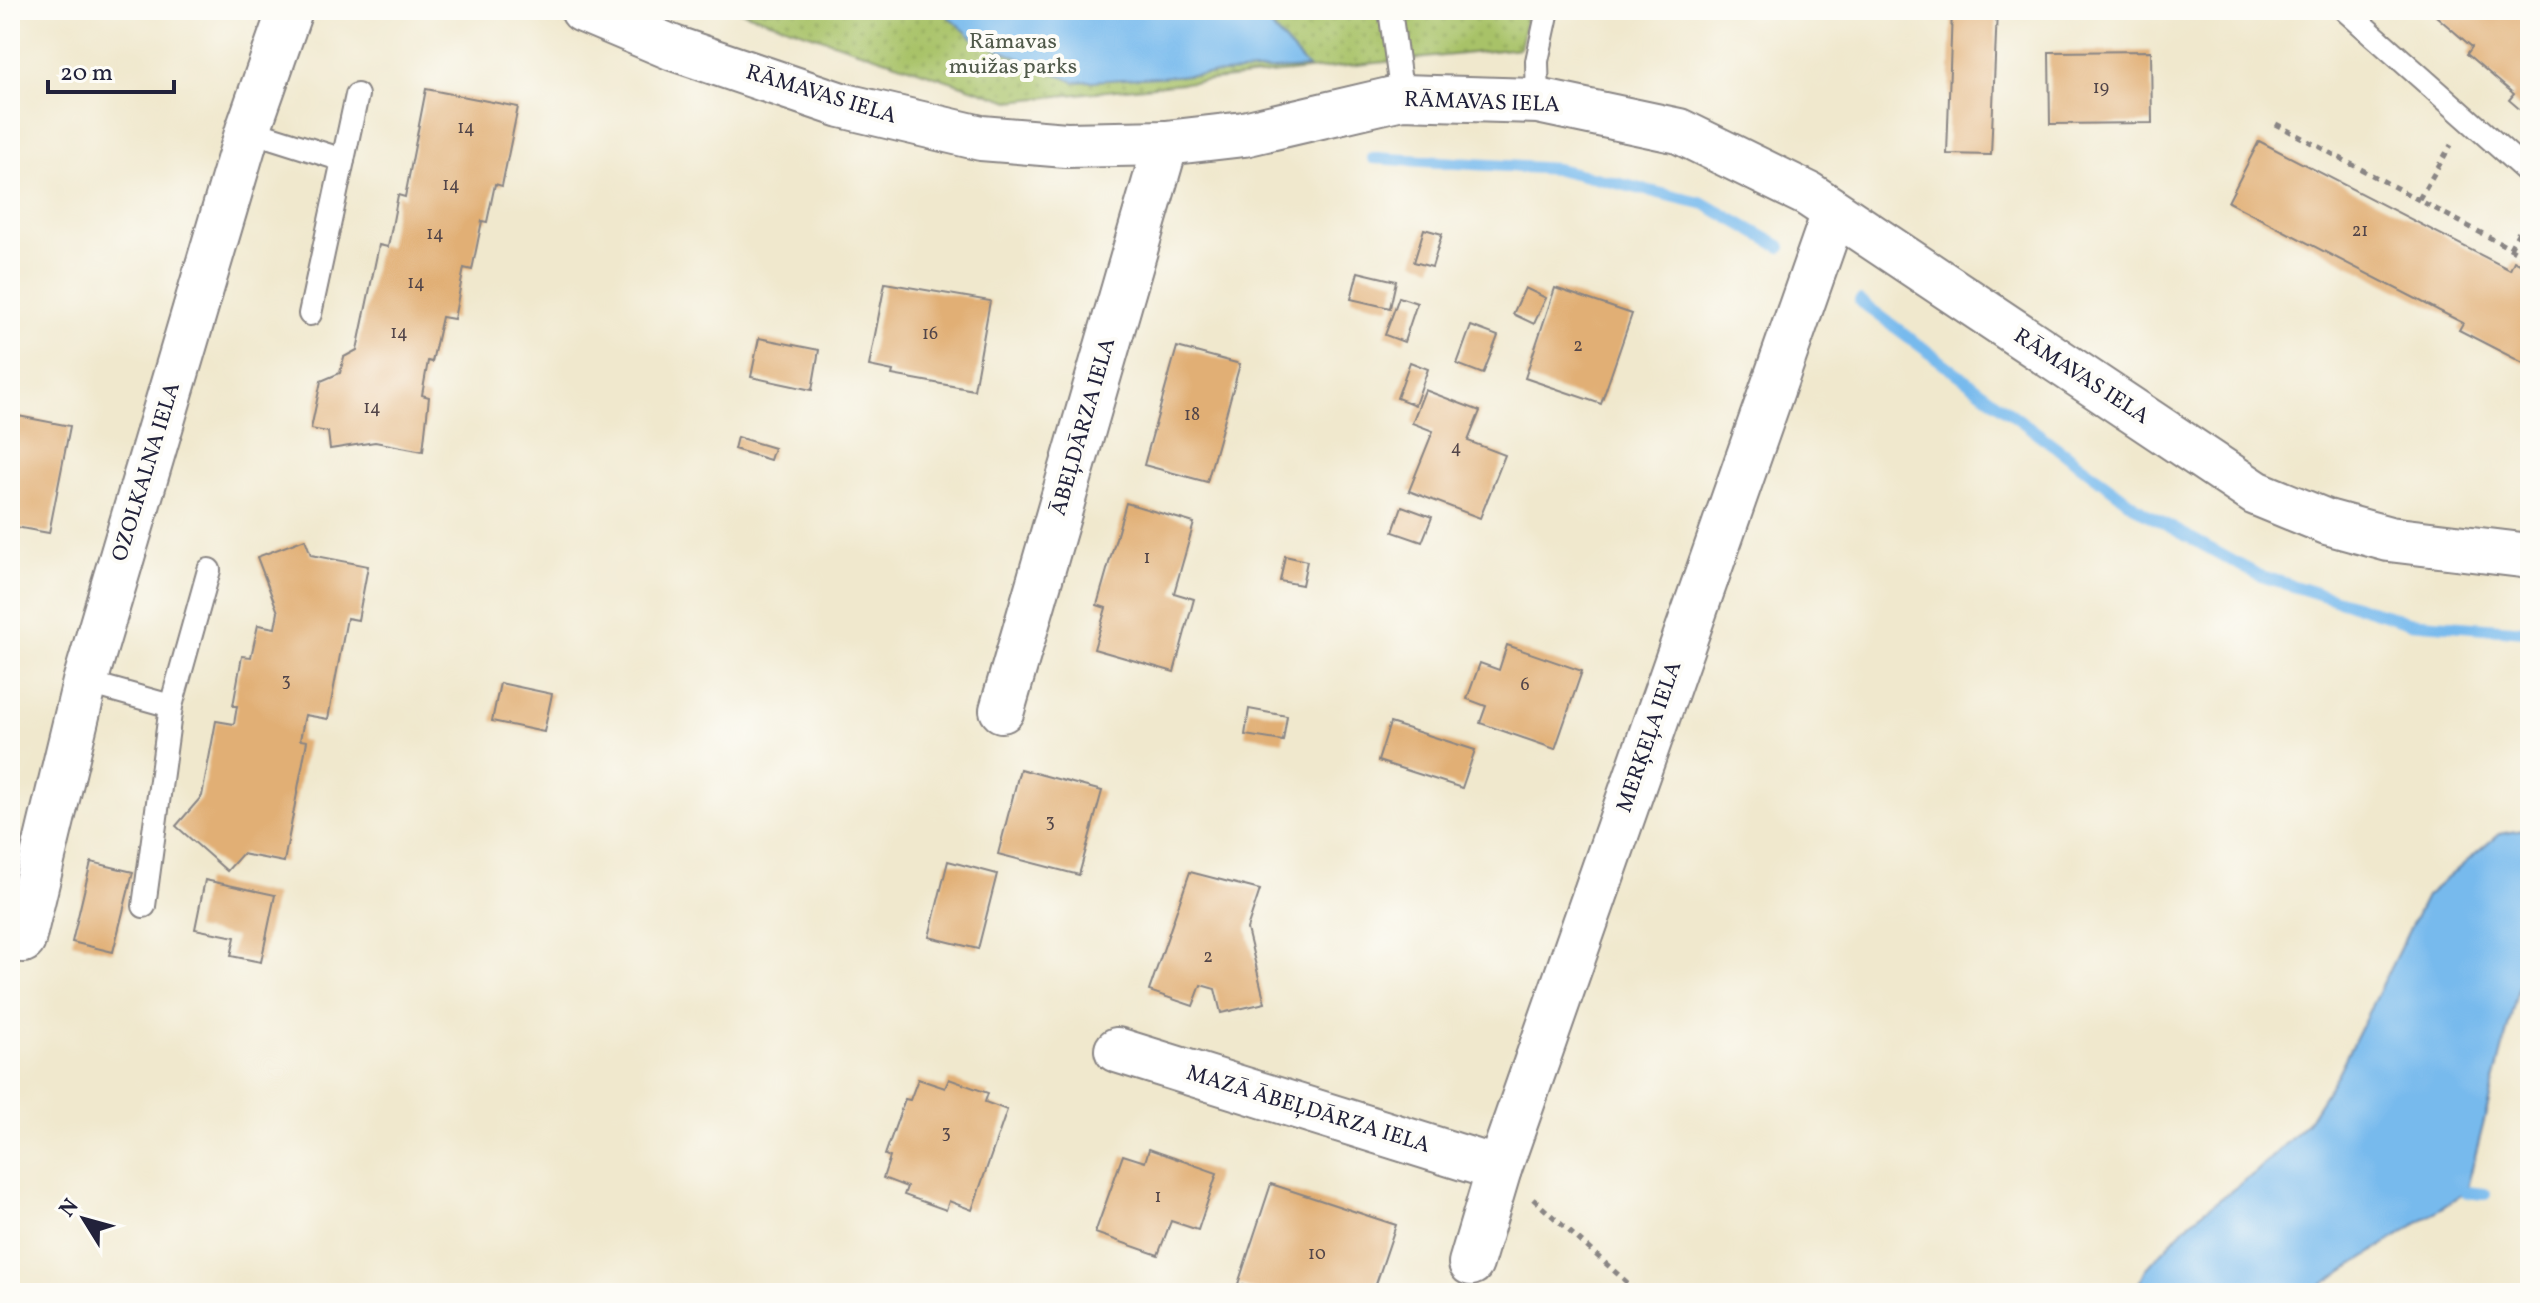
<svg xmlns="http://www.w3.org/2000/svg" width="2540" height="1303" font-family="Vollkorn,serif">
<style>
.park{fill:url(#park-dots);stroke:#657252;stroke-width:2}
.water{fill:#77baed;stroke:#4c6e94;stroke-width:2}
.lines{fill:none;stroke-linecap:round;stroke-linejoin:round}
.stream{stroke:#77baed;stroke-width:12}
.building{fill:#e1af74}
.service-casing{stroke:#898584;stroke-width:26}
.minor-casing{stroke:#898584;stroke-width:48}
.path{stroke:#898584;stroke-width:5;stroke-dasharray:6 6;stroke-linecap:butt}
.service{stroke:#fff;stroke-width:22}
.minor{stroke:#fff;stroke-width:44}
.labels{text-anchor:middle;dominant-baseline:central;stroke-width:8;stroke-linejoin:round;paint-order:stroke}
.number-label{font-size:18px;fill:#524549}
.park-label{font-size:22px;fill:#515a4b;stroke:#fdfcf7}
.street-label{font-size:22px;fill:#22223b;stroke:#fdfcf7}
</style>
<defs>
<pattern id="park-dots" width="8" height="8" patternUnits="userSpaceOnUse" patternTransform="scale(2)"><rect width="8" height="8" fill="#a8c268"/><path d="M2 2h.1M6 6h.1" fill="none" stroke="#90a65b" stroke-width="1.8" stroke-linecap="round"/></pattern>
</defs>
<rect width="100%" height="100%" fill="#fdfcf7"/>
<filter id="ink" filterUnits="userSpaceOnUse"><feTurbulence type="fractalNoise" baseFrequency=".0125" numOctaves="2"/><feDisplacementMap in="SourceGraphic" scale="16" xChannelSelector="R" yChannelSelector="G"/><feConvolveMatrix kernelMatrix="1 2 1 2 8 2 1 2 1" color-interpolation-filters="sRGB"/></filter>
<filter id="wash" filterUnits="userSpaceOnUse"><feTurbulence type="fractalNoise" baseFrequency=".006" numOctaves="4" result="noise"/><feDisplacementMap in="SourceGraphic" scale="32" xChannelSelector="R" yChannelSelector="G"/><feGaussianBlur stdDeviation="1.8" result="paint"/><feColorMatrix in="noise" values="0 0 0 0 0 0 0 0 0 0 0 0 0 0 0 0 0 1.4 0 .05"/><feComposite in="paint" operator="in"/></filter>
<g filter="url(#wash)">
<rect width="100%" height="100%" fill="#f0e8cd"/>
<polygon class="park" points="737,10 1528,10 1520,48 1010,101"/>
<g class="water">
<polygon points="941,10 1256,10 1308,68 1075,82 974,39"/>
<polygon points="2530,829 2530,941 2466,1192 2309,1293 2134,1293 2146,1269 2191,1221 2256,1172 2306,1124 2338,1073 2426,896 2499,834"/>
</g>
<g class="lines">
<g class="stream">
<polyline points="1373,158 1557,169 1705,204 1781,247"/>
<polyline points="1860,301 2143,512 2258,575 2409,622 2525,631 2530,638"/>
<polyline points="2466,1192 2485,1194"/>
</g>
</g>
<g id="blocks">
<g class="building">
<polygon points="1952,10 1997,10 1991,155 1947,154"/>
<polygon points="2429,10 2530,10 2530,118 2509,100 2514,94 2467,54 2472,47"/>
<polygon points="2151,51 2152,123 2050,124 2049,52"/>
<polygon points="426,89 518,107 502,186 495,184 487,222 482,221 472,270 464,268 454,319 442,317 432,362 428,361 422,395 429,397 423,451 375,442 330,449 328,432 311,429 321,381 340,373 344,357 357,350 379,245 388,247 398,195 405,197"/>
<polygon points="2259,141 2510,270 2514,261 2530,269 2530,350 2523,363 2459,330 2463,323 2228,202"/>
<polygon points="1424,229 1442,234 1432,267 1414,262"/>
<polygon points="1358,272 1396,281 1390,308 1351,299"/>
<polygon points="885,283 990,301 974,390 892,375 893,371 869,366"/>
<polygon points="1525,288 1546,298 1534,324 1513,314"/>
<polygon points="1555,288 1632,314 1601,404 1525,378"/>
<polygon points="1399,297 1417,303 1404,342 1385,335"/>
<polygon points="1471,326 1498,336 1483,374 1457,364"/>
<polygon points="759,338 819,350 812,390 751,377"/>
<polygon points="1177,347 1240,364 1207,482 1144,465"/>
<polygon points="1410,362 1428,369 1415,405 1397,398"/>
<polygon points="1425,390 1480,411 1468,441 1505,455 1480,518 1409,491 1433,431 1412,423"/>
<polygon points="13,415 70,426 49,533 10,526"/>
<polygon points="737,437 774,448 770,460 734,449"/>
<polygon points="1126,503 1194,523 1174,593 1194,599 1174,672 1094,649 1106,608 1097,605"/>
<polygon points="1402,506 1432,517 1422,542 1393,532"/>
<polygon points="305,539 311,555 368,566 358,620 347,618 328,719 305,715 300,740 307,741 284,862 242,854 227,871 176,826 202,796 216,721 234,724 237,706 233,706 242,656 251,657 258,625 275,628 278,612 257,557"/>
<polygon points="1285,556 1307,561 1302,585 1280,581"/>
<polygon points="1507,645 1582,671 1555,749 1480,723 1486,706 1467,699 1480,663 1499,670"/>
<polygon points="500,683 552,694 544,732 492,721"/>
<polygon points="1249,709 1287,716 1283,741 1245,735"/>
<polygon points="1390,723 1475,750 1462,788 1378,761"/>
<polygon points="1020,769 1102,791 1079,875 998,854"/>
<polygon points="948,861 997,874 978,949 929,937"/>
<polygon points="91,862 133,872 113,952 72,942"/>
<polygon points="1190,872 1260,890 1247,929 1265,1003 1221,1013 1215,989 1201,985 1193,1006 1149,991"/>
<polygon points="205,880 275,895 261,962 231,956 235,937 195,929"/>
<polygon points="918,1079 945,1088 949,1079 988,1093 985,1102 1007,1110 972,1210 949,1201 946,1210 904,1195 907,1187 883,1178 890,1157 885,1155 905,1099 910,1100"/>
<polygon points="1149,1149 1217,1173 1198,1230 1171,1221 1158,1255 1095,1233 1123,1155 1145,1162"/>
<polygon points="1271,1184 1396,1225 1373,1293 1266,1293 1238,1284"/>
</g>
</g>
</g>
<g filter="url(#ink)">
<use href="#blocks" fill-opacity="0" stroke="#898584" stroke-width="2"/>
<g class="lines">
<g class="service-casing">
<g id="service">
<polyline points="1390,10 1402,97"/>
<polyline points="2345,10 2530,174"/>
<polyline points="1538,101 1537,61 1548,10"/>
<polyline points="248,130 343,160"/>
<polyline points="310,314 357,95"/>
<polyline points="85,682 171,706"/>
<polyline points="144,906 171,706 209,570"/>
</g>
</g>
<g class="minor-casing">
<g id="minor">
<polyline points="583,10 673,48 841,105 981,138 1066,145 1166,143 1244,134 1402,97 1538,101 1679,131 1808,194 2256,493 2327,522 2389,539 2530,556"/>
<polyline points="1002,710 1166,143"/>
<polyline points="23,940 85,682 248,130 290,10"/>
<polyline points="1117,1050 1499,1169"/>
<polyline points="1471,1263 1499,1169 1834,213"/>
</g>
</g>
<g class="path">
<polyline points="2276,124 2530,259"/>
<polyline points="2419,199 2451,145"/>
<polyline points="2510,248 2530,212"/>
<polyline points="1533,1199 1639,1293"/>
</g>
<use href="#service" class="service"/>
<use href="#minor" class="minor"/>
</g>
</g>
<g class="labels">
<g class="number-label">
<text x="2101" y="88">19</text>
<text x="466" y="128">14</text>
<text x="451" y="185">14</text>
<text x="2360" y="231">21</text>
<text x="435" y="234">14</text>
<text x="416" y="283">14</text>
<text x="399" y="333">14</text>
<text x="930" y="334">16</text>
<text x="1578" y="346">2</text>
<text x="372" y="408">14</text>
<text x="1192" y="415">18</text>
<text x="1456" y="448">4</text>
<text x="1147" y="558">1</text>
<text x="286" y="681">3</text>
<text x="1525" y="685">6</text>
<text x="1050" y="822">3</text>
<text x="1208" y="957">2</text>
<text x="946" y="1133">3</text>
<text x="1158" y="1197">1</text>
<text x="1317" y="1254">10</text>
</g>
<g class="park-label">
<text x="1013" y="42">Rāmavas<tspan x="1013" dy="25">muižas parks</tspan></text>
</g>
<g class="street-label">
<text transform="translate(821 95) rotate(17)">RĀMAVAS IELA</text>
<text transform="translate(1482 103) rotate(2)">RĀMAVAS IELA</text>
<text transform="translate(2081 377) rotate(33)">RĀMAVAS IELA</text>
<text transform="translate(1084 427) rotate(-74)">ĀBEĻDĀRZA IELA</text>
<text transform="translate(147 472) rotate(-73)">OZOLKALNA IELA</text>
<text transform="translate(1650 737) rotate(-71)">MERĶEĻA IELA</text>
<text transform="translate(1308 1110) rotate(17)">MAZĀ ĀBEĻDĀRZA IELA</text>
</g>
</g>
<rect width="2540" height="1303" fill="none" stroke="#fdfcf7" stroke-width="40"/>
<g transform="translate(84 1219) rotate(307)" stroke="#fdfcf7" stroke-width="6" paint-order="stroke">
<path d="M0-6L14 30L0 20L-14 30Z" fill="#22223b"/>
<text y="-12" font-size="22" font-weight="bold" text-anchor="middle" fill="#22223b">N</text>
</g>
<path d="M48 80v12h126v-12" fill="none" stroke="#22223b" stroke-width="4"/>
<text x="60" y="80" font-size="24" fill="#22223b" stroke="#fdfcf7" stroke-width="6" paint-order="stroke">20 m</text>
</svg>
